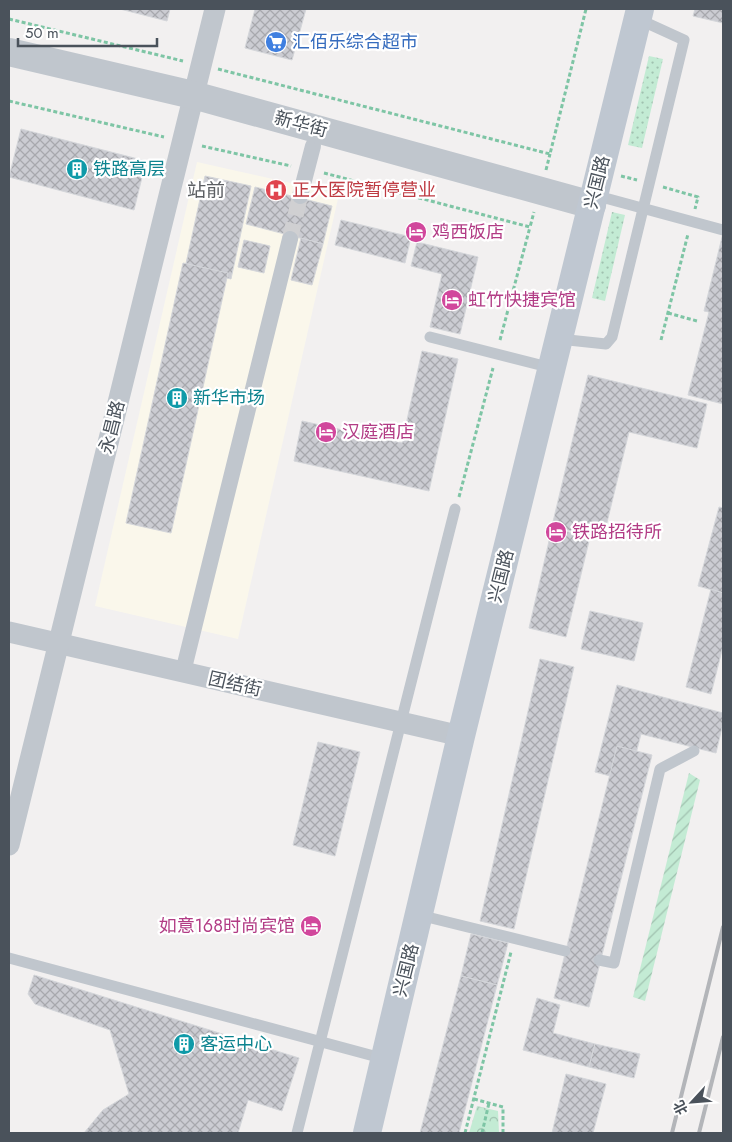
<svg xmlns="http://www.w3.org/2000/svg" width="732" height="1142" font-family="Jost,'Noto Sans SC',sans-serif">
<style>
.commercial{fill:#faf7eb}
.grass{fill:url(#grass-dots)}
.park{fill:url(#park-crowns)}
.garden{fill:url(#garden-furrows)}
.building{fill:url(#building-cross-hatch);stroke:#d4d6da}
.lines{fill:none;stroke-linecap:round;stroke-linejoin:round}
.pedestrian-tunnel{stroke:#d0d0d2;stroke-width:16;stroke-dasharray:16 8;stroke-linecap:butt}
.path{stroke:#7ec5a5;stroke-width:3;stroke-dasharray:4 2.5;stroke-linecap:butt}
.service{stroke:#c0c6cd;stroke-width:11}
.pedestrian{stroke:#c0c6cd;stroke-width:16}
.minor{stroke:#c0c6cd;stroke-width:21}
.tertiary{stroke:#c0c6cd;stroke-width:28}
.secondary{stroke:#bfc7d1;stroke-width:28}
.rail{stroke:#b3b5b9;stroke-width:4}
.labels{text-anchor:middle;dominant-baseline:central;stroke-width:4.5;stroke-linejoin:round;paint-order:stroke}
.shop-label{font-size:18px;fill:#366cbe;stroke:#fff;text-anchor:start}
.street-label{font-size:18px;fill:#4a525b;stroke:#fff}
.culture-label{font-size:18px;fill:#0d838f;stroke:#fff;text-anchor:start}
.health-label{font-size:18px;fill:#be3a42;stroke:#fff;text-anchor:start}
.hotel-label{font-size:18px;fill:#b23c85;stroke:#fff;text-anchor:start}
.neighbourhood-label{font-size:19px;fill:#5d6064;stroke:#fff}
</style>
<defs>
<pattern id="grass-dots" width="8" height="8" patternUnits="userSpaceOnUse" patternTransform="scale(1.25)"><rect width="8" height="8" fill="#c3ebd4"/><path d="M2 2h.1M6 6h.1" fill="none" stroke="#a0c1af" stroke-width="1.8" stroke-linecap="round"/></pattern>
<pattern id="park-crowns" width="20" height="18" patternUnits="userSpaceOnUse" patternTransform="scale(1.25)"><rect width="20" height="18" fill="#c3ebd4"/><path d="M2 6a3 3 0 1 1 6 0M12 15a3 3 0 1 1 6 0" fill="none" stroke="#a0c1af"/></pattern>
<pattern id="garden-furrows" width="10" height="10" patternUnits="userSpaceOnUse" patternTransform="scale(1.25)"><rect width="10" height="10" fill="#c3ebd4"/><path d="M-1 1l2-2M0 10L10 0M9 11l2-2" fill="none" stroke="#a0c1af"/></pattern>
<pattern id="building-cross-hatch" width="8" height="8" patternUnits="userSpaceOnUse" patternTransform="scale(1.25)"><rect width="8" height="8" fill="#cbccd2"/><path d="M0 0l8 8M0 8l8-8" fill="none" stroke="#a7a8ad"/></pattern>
</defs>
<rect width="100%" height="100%" fill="#f2f0f0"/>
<polygon class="commercial" points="197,162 339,194 238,639 95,606"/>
<g class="grass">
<polygon points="649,56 663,59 642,148 628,145"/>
<polygon points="612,212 625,215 605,301 592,298"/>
</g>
<polygon class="park" points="477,1106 498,1111 499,1133 469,1133"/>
<polygon class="garden" points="689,773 700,780 645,1001 633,997"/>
<g class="building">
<polygon points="120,9 170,9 167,21"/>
<polygon points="255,9 306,9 292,60 245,48"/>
<polygon points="695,9 723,9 723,23 693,16"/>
<polygon points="21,129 146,161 134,210 9,177"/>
<polygon points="205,176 251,186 231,279 185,268"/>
<polygon points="255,187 332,206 323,244 246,224"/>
<polygon points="341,220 411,237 405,263 335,245"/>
<polygon points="723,233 723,404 688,395 709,312 704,311"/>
<polygon points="301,238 323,244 312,285 291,280"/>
<polygon points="244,240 270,246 264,273 238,267"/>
<polygon points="417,242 478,257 460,334 430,327 442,274 411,266"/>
<polygon points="183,263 228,273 171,533 126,523"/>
<polygon points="422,351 458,359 429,491 294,461 302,421 402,443"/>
<polygon points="588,375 707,404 697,448 629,432 603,539 552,526"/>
<polygon points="719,507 723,508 723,593 698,586"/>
<polygon points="552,528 590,537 566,637 529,628"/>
<polygon points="711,589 723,593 723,646 711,694 686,687"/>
<polygon points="590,611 643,623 634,661 581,649"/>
<polygon points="540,659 574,667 514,929 480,921"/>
<polygon points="617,685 723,713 723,723 716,753 641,734 629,781 595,772"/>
<polygon points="318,742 360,752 335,856 293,845"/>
<polygon points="617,746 652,755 589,1007 554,998"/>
<polygon points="471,934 508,943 497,985 461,976"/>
<polygon points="34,975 299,1058 282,1111 248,1100 238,1133 84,1133 103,1110 129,1094 110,1030 35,1004 28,994"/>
<polygon points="461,976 497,985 459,1133 420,1133"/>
<polygon points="537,998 560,1005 553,1033 595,1044 589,1067 523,1050"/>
<polygon points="595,1044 640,1054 634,1078 589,1067"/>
<polygon points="566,1074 606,1084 593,1133 552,1133"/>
</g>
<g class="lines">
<polyline class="pedestrian-tunnel" points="290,239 300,196"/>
<g class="path">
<polyline points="9,19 183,61"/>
<polyline points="218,69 550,154 586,9"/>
<polyline points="9,101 164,137"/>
<polyline points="202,146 291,166"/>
<polyline points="546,170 550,154"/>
<polyline points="324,173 530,227 534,212"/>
<polyline points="621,176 637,180"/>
<polyline points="663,187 698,197 695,209"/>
<polyline points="668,313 697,321"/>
<polyline points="500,340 530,227"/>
<polyline points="661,340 688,234"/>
<polyline points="459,497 493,368"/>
<polyline points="474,1099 503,1107 503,1133"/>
<polyline points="465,1133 511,952"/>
<polyline points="482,1133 489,1103"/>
</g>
<g class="service">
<polyline points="594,195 723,230"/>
<polyline points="430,337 552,368"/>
<polyline points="559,339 606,344 612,337 684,40 638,19"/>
<polyline points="419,915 565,951"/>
<polyline points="9,958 385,1059"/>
<polyline points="599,960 614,963 660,769 694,751"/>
<polyline points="297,1133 455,509"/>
</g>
<g class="pedestrian">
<polyline points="300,196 313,146"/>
<polyline points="183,672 290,239"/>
</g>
<g class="minor">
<polyline points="9,632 461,736"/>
<polyline points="9,845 215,9"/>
</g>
<polyline class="tertiary" points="9,52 193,95 592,205"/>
<polyline class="secondary" points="367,1133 461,736 640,9"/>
<g class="rail">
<polyline points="672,1133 723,927"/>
<polyline points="699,1133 723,1037"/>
</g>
</g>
<defs>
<g id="supermarket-disc" transform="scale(1.125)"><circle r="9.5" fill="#3f7fe0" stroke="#fff"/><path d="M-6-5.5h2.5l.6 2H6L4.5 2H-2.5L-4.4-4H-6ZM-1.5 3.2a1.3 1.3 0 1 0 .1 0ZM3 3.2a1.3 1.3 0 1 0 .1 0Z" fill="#fff"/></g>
<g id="building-disc" transform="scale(1.125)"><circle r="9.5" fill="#0f9aa8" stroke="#fff"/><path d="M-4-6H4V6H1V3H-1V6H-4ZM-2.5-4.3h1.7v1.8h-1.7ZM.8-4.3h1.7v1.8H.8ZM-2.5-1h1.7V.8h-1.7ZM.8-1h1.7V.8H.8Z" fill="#fff"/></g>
<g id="hospital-disc" transform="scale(1.125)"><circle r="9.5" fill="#e0444e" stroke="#fff"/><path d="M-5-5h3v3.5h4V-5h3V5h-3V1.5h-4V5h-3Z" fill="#fff"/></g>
<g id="hotel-disc" transform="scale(1.125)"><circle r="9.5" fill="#d1479c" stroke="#fff"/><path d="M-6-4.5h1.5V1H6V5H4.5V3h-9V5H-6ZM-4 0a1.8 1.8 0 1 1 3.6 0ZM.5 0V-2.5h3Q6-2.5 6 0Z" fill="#fff"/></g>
</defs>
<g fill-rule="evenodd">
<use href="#supermarket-disc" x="276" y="42"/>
<use href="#building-disc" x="77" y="169"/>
<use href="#hospital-disc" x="276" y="190"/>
<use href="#hotel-disc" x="416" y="232"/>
<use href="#hotel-disc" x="452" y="300"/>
<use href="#building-disc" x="177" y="398"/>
<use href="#hotel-disc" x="326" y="432"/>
<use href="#hotel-disc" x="556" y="532"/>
<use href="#hotel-disc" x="311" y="926"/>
<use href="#building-disc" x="184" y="1044"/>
</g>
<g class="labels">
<g class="shop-label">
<text x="292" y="42">汇佰乐综合超市</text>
</g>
<g class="street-label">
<text transform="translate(301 124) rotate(15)">新华街</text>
<text transform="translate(597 182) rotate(-76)">兴国路</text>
<text transform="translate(112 427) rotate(-76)">永昌路</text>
<text transform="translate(501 576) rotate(-76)">兴国路</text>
<text transform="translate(235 684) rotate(13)">团结街</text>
<text transform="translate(406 970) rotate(-76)">兴国路</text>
</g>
<g class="culture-label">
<text x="93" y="169">铁路高层</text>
<text x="193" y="398">新华市场</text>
<text x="200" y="1044">客运中心</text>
</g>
<g class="health-label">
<text x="292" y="190">正大医院暂停营业</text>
</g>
<g class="hotel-label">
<text x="432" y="232">鸡西饭店</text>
<text x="468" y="300">虹竹快捷宾馆</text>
<text x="342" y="432">汉庭酒店</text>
<text x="572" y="532">铁路招待所</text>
<text x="295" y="926" text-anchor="end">如意168时尚宾馆</text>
</g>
<g class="neighbourhood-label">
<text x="206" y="190">站前</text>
</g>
</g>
<rect width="732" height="1142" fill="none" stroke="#4a525b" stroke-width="20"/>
<g transform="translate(692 1102) rotate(244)" stroke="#ffffff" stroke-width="4" paint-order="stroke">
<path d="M0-4L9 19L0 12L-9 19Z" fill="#4a525b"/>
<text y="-8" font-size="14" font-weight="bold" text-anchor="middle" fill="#4a525b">北</text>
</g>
<path d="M18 38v8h139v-8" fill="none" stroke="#4a525b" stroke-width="2.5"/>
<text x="25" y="38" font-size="15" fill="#4a525b" stroke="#ffffff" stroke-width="4" paint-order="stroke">50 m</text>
</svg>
